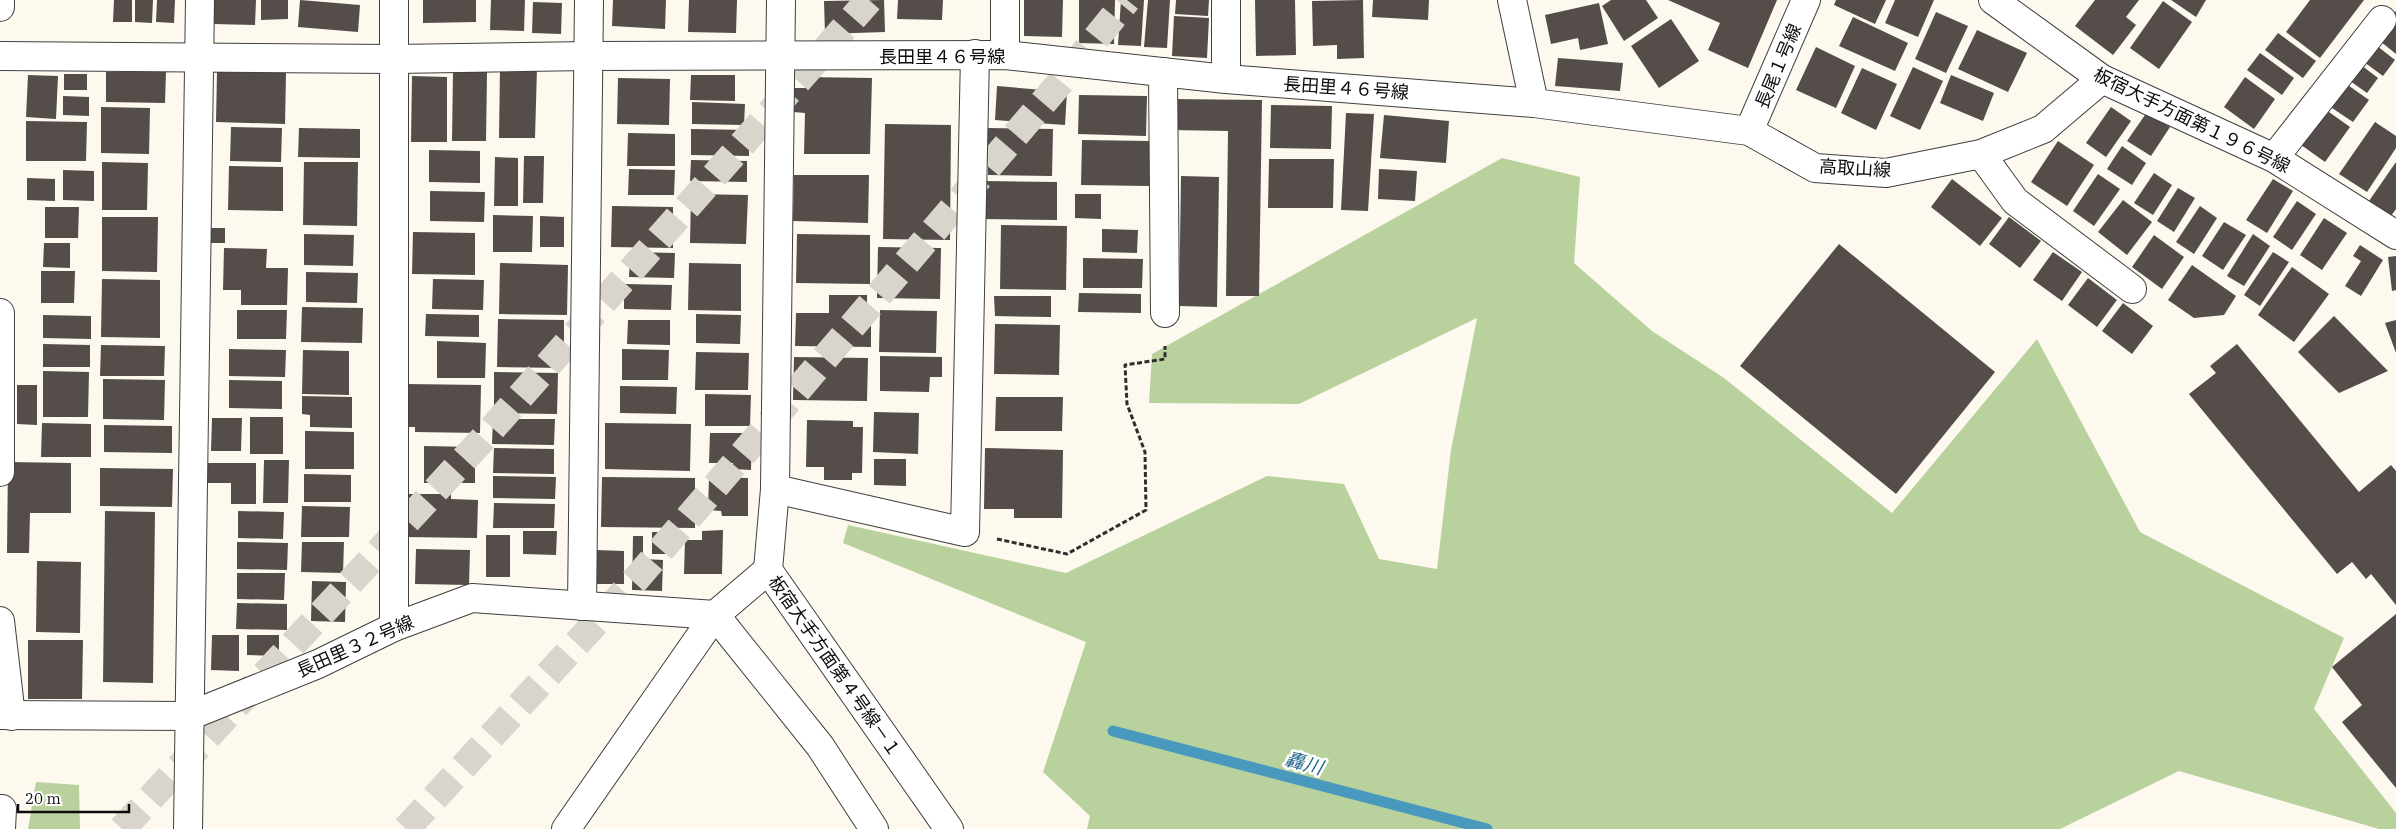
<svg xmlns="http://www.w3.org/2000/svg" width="2396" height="829" font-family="'IBM Plex Serif','Noto Sans JP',serif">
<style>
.forest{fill:#b9d29d}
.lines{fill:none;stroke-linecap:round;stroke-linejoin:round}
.stream{stroke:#4899bd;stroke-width:11}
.building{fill:#544d4a}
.highway-tunnel{stroke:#d9d5cc;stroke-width:28;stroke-dasharray:28 14;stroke-linecap:butt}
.street-casing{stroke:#3f3f3f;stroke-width:30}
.path{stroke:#2e2e2e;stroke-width:3;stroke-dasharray:5 2.5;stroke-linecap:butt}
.street{stroke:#fff;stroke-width:28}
.labels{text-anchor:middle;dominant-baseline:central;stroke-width:5;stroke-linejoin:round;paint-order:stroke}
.street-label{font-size:18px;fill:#0c0c0c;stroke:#fff}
.water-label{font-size:19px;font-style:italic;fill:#256a8f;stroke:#fff}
</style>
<rect width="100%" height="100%" fill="#fdf9ee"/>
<g class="forest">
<polygon points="1502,158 1580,177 1574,263 1652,331 1724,378 1892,513 2037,339 2140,532 2344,638 2314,709 2396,813 2396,829 2379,829 2179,771 2060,829 1087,829 1090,816 1043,772 1086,642 843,543 848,525 1066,573 1267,476 1344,484 1379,559 1437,569 1451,450 1477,318 1299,404 1149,403 1152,354"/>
<polygon points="36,782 79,785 80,829 28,829"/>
</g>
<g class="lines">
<polyline class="stream" points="1113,731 1487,829"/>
</g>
<g class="building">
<polygon points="114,0 132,0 132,22 113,22"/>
<polygon points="135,0 153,0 152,23 135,22"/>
<polygon points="157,0 175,0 174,23 156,22"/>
<polygon points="213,0 256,0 255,25 213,24"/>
<polygon points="261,0 288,0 288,19 261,20"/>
<polygon points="300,0 360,5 358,32 298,27"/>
<polygon points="423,0 476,0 476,22 423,23"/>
<polygon points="491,0 525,0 524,31 490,30"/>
<polygon points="613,0 666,0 665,29 612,26"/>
<polygon points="689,0 737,0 736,33 688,32"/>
<polygon points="884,0 885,32 825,34 824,1"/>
<polygon points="898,0 943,0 942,20 897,19"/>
<polygon points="1024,0 1063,0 1062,37 1024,36"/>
<polygon points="1079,0 1115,0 1114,44 1079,43"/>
<polygon points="1121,0 1144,0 1141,46 1118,45"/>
<polygon points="1148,0 1170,0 1167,48 1144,47"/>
<polygon points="1176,0 1209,0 1208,16 1175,14"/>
<polygon points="1255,0 1295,0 1296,55 1256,56"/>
<polygon points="1363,0 1364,58 1337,59 1337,45 1313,46 1312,1"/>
<polygon points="1373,0 1429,0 1428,20 1372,17"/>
<polygon points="1611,0 1646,0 1658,18 1624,41 1602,6"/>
<polygon points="1668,0 1777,0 1748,68 1708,50 1720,23"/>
<polygon points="1836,0 1886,0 1875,24 1834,5"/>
<polygon points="1895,0 1934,0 1918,37 1885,23"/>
<polygon points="2095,0 2139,0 2126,17 2136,25 2113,55 2075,26"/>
<polygon points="2171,0 2206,0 2196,17"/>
<polygon points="2310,0 2364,0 2320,58 2286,32"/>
<polygon points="2163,1 2192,22 2159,69 2130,48"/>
<polygon points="533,2 562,3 561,34 532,33"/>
<polygon points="1599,3 1608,44 1580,50 1578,38 1551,44 1545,15"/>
<polygon points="2396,11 2396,54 2375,37"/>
<polygon points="1936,12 1968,26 1946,73 1915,59"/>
<polygon points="1174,16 1209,18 1207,58 1172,56"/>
<polygon points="1853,17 1908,43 1895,71 1839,46"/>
<polygon points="1671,19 1699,61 1659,88 1631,46"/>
<polygon points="1977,30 2027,53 2008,92 1958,69"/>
<polygon points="2278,33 2316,61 2303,78 2265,50"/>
<polygon points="2372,42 2395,60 2383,76 2360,59"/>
<polygon points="1816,47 1855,66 1836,108 1796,90"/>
<polygon points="2260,53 2294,78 2282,95 2247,70"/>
<polygon points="1558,58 1623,63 1620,91 1555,86"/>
<polygon points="2357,62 2378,78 2367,93 2346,78"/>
<polygon points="1913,67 1943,81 1920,130 1890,116"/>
<polygon points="500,68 537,68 535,138 499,138"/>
<polygon points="1862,68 1897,84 1876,130 1841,113"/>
<polygon points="453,71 487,72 486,141 452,141"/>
<polygon points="106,72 166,72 165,103 106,102"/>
<polygon points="217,72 286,73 285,124 216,122"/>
<rect x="64" y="74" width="23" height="16"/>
<polygon points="28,75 58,76 56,119 26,117"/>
<polygon points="691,75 735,75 735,101 690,100"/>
<polygon points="1951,75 1994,93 1983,121 1940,103"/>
<polygon points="412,76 447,77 447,142 411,142"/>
<polygon points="805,77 872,78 870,154 804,154 805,113 793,112 793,88 805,88"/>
<polygon points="2245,77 2275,99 2254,129 2224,107"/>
<polygon points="618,78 670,79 669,125 617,124"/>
<polygon points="2345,83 2369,100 2353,122 2329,106"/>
<polygon points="997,86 1067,92 1065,125 995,120"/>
<polygon points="1079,95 1147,96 1146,136 1078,134"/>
<polygon points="63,96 89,97 89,116 63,115"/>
<polygon points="1172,99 1262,100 1259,296 1226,296 1228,131 1171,130"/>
<polygon points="692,102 745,104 744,125 692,124"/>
<polygon points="1271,105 1332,106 1331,149 1270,148"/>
<polygon points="101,107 150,108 149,154 101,153"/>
<polygon points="2111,107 2131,121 2106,157 2086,143"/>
<polygon points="2322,107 2350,127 2325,162 2297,142"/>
<polygon points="2147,112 2170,127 2151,156 2127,141"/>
<polygon points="1346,113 1374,114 1368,211 1341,210"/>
<polygon points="1384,115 1449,121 1446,163 1380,158"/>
<polygon points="26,121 87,122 86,161 26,161"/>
<polygon points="2375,122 2396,136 2396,148 2367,192 2339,174"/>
<polygon points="885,124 951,125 950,240 883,239"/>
<polygon points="231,127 282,128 281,162 230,161"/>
<polygon points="299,128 360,129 360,158 298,157"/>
<polygon points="988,128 1053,129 1052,176 988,175"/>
<polygon points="691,129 749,130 749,156 691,155"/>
<polygon points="628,133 675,134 675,166 627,166"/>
<polygon points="1082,140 1149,141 1149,186 1081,185"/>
<polygon points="2058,141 2094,165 2067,206 2031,182"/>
<polygon points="2122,146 2146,163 2132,185 2107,169"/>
<polygon points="429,150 480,151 480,183 429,182"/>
<polygon points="524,156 544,156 543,203 523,203"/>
<polygon points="495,157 518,158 518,206 494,206"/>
<polygon points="1269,159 1334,159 1333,208 1268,208"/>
<polygon points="691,160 747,161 747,182 690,181"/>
<polygon points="102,162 148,163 147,210 102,210"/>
<polygon points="304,162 358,162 357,226 303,225"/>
<polygon points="2396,162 2396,209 2391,216 2369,201"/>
<polygon points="229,166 283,167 283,211 228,210"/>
<polygon points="629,169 675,170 674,195 628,195"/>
<polygon points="1379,169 1417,171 1415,201 1378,199"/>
<polygon points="63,170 94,171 94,201 63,200"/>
<polygon points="2154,173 2172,185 2153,215 2134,203"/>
<polygon points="2098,174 2120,189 2094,226 2073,211"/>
<polygon points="794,175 869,175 868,223 793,221"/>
<polygon points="1181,176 1219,177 1217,307 1179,306"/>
<polygon points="27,178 55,179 55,201 27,200"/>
<polygon points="1952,179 2002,218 1980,246 1931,207"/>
<polygon points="2273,179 2293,191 2267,233 2246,220"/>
<polygon points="984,181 1057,182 1057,220 983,219"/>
<polygon points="2178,188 2195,198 2174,232 2157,221"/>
<polygon points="430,191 485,192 484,222 430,221"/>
<polygon points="691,194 748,195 746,244 690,243"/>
<polygon points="1075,194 1101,194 1101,219 1075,218"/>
<polygon points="2123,200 2152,222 2127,255 2098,232"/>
<polygon points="2297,201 2316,214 2292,250 2273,237"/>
<polygon points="612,206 673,207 673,248 611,247"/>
<polygon points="2200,206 2217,218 2194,254 2176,242"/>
<polygon points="45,207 79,207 78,238 45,238"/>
<polygon points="493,215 533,216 532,252 493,252"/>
<polygon points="540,216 564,217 564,247 540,247"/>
<polygon points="102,217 158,217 157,272 102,271"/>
<polygon points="2009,217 2041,241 2020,268 1989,244"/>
<polygon points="2324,218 2347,233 2322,270 2300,255"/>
<polygon points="2224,222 2246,235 2223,270 2202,256"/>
<polygon points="1001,225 1067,226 1066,290 1000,289"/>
<rect x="209" y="228" width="16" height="15"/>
<polygon points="1102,229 1138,230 1137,253 1102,252"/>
<polygon points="413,232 475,233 475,275 412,274"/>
<polygon points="304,234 354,235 353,266 304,265"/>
<polygon points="797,234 870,235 870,284 796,283"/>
<polygon points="2253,234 2270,246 2244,286 2227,276"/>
<polygon points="2154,235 2184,257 2162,289 2132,267"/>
<polygon points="44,243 70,243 70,268 43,267"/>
<polygon points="1839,244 1995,372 1896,494 1740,366"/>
<polygon points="2360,245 2383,260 2361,296 2345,286 2361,261 2353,256"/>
<polygon points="878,247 941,248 940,299 877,298"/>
<polygon points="224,248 267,249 266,268 288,268 287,305 241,305 241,290 223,290"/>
<polygon points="630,252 675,253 674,278 629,277"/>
<polygon points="2053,252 2082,272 2062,301 2033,280"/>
<polygon points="2273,252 2289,262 2260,306 2244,295"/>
<polygon points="2396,256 2396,290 2392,291 2388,257"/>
<polygon points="1083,258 1143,259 1142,288 1083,288"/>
<polygon points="500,263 568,265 567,315 499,314"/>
<polygon points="689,263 741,264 741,311 688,310"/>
<polygon points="2192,265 2236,296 2224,315 2194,318 2168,300"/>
<polygon points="2292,267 2329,294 2294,342 2258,315"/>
<polygon points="41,271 75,271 74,303 41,303"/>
<polygon points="306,272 358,273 357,303 306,302"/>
<polygon points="2088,278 2117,300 2097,327 2068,305"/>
<polygon points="102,279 160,280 160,338 101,337"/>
<polygon points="433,279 484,280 483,310 432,309"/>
<polygon points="624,284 672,285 671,310 624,309"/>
<polygon points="1079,293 1141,294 1141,313 1078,312"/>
<polygon points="829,295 867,295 867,313 871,314 871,347 795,346 796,313 829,313"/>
<polygon points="994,296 1051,296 1051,317 995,316"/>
<polygon points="2123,303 2153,326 2132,354 2102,331"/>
<polygon points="302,307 363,308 362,343 301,342"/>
<polygon points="237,310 287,310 286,339 237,339"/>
<polygon points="880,310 937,311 936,353 879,352"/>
<polygon points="426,314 479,315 479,337 425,336"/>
<polygon points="696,314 741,315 740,344 696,343"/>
<polygon points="43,315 91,316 91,339 43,338"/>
<polygon points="2334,316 2388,371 2339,393 2298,352"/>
<polygon points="498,319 564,320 564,368 497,367"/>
<polygon points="628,320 670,320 670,345 627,344"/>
<polygon points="2396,320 2396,353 2385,323"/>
<polygon points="995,324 1060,325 1059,375 994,374"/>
<polygon points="437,341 486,343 485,378 437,378"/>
<polygon points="43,344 90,345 90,367 43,367"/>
<polygon points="2237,344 2359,492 2391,465 2396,471 2396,605 2371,574 2366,579 2352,562 2337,574 2189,394 2216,373 2210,366"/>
<polygon points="101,345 165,346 164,376 100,376"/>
<polygon points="229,349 286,350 285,377 229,376"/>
<polygon points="622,349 669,350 668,380 622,380"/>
<polygon points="303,350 349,351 349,395 302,394"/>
<polygon points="696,352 749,353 748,390 695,390"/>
<polygon points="880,356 942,357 942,377 930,377 929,392 880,391"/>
<polygon points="794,357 868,358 867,401 793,400"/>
<polygon points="43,371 89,372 88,417 43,417"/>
<polygon points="494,372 558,373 557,414 494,413"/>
<polygon points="103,379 165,380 164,420 103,419"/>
<polygon points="229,380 282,381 282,409 229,408"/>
<polygon points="406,384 481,385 480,433 415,432 415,427 405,427"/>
<polygon points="17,385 37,385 37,425 17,424"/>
<polygon points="620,386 677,387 676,414 620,413"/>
<polygon points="705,394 751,395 750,426 705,426"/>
<polygon points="302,396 352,397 352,428 310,427 310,415 302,414"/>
<polygon points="996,397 1063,397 1062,431 995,431"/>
<polygon points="874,412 919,413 918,454 873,452"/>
<rect x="250" y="417" width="33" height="37"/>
<polygon points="212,418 242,418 241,451 211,451"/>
<polygon points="493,419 555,419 554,445 492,444"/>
<polygon points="807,420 853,421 853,427 863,427 862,473 852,473 852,480 824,480 824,467 806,467"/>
<polygon points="42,423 91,424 91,457 41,457"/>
<polygon points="605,423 691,424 690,471 605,469"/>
<polygon points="104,425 172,426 172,453 104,452"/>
<polygon points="305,431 354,432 354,469 305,469"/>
<polygon points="710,433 752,433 751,470 733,469 733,463 709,463"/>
<polygon points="424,446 475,447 475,483 424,483"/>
<polygon points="494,448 554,449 554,474 493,473"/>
<polygon points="985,448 1063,450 1062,518 1014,518 1014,509 984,509"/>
<polygon points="874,459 906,459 906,486 874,485"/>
<polygon points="264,460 289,460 288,503 263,503"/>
<polygon points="8,462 71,463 71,513 30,513 29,553 7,553"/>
<polygon points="208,463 256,463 256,504 231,504 231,483 208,483"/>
<polygon points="100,468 173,469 172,507 100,506"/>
<polygon points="304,474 351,475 351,502 304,502"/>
<polygon points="493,476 556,477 555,499 493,498"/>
<polygon points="602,477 695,478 695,528 601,527"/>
<polygon points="709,477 748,478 748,516 722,516 721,511 708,510"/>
<polygon points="406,494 451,494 451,499 478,500 477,538 405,537"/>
<polygon points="494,503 555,504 554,528 493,528"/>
<polygon points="302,506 350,507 349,537 301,537"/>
<polygon points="105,511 155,512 153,683 103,682"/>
<polygon points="238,511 284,512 283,539 238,538"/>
<polygon points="723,530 722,574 684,574 685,540 702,540 702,531"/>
<polygon points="523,531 557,531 556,555 523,554"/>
<rect x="652" y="532" width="24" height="22"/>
<rect x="486" y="535" width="24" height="42"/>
<polygon points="633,536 643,536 643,559 663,560 662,591 632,590"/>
<polygon points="237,542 288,543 287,570 237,569"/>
<polygon points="302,542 344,542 343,573 301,572"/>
<polygon points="416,549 470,550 469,585 415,584"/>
<polygon points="596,550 624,551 624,584 595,584"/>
<polygon points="37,561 81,562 80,633 36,632"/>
<polygon points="237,573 285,573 284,600 237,599"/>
<polygon points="312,581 346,582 345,622 311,621"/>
<polygon points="237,603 287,604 287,630 236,629"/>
<polygon points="2396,614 2396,788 2342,722 2362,705 2332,667"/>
<polygon points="212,635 239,635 239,671 211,670"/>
<polygon points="247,635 279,635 279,656 247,655"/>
<polygon points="28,640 83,640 82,699 28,699"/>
</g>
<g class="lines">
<g class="highway-tunnel">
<polyline points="122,829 482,440 869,0"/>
<polyline points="406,829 637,578 1059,84 1127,0"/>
</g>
<g class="street-casing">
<g id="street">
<polyline points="781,0 775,489 768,570 949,829"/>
<polyline points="1005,0 1005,55"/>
<polyline points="1226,0 1226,79"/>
<polyline points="1512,0 1534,103"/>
<polyline points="1993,0 2102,79 2274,158 2396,235"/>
<polyline points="0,7 0,0"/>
<polyline points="0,56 394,59 588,56 1005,55 1226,79 1534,103 1749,131 1815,168 1886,173 1981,154 2043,129 2102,79"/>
<polyline points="1163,72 1165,313"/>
<polyline points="1749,131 1806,0"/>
<polyline points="1981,154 2015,201 2132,289"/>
<polyline points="2274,158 2382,20"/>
<polyline points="0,313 0,472"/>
<polyline points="775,489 965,532 975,54"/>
<polyline points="582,606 589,0"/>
<polyline points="0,621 11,716"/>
<polyline points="394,627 394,0"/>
<polyline points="0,715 189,716 318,664 394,627 472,598 715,615 820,746 874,829"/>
<polyline points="0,809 2,809 1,829"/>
<polyline points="188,829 200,0"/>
<polyline points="566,829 715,615 768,570"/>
</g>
</g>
<polyline class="path" points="997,539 1067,554 1146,510 1145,452 1127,404 1125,365 1165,359 1165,346"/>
<use href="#street" class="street"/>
</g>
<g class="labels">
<g class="street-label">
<text x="942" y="56">長田里４６号線</text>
<text transform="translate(1778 66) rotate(-67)">長尾１号線</text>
<text transform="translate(1346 88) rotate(4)">長田里４６号線</text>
<text transform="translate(2192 120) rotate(26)">板宿大手方面第１９６号線</text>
<text transform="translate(1855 168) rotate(3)">高取山線</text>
<text transform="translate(355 646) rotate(-24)">長田里３２号線</text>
<text transform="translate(835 666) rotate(55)">板宿大手方面第４号線－１</text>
</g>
<g class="water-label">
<text transform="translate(1304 763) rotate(15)">轟川</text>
</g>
</g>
<path d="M18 804v8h111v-8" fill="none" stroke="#0c0c0c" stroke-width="2.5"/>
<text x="25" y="804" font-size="15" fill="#0c0c0c" stroke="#ffffff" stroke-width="4" paint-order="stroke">20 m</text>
</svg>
